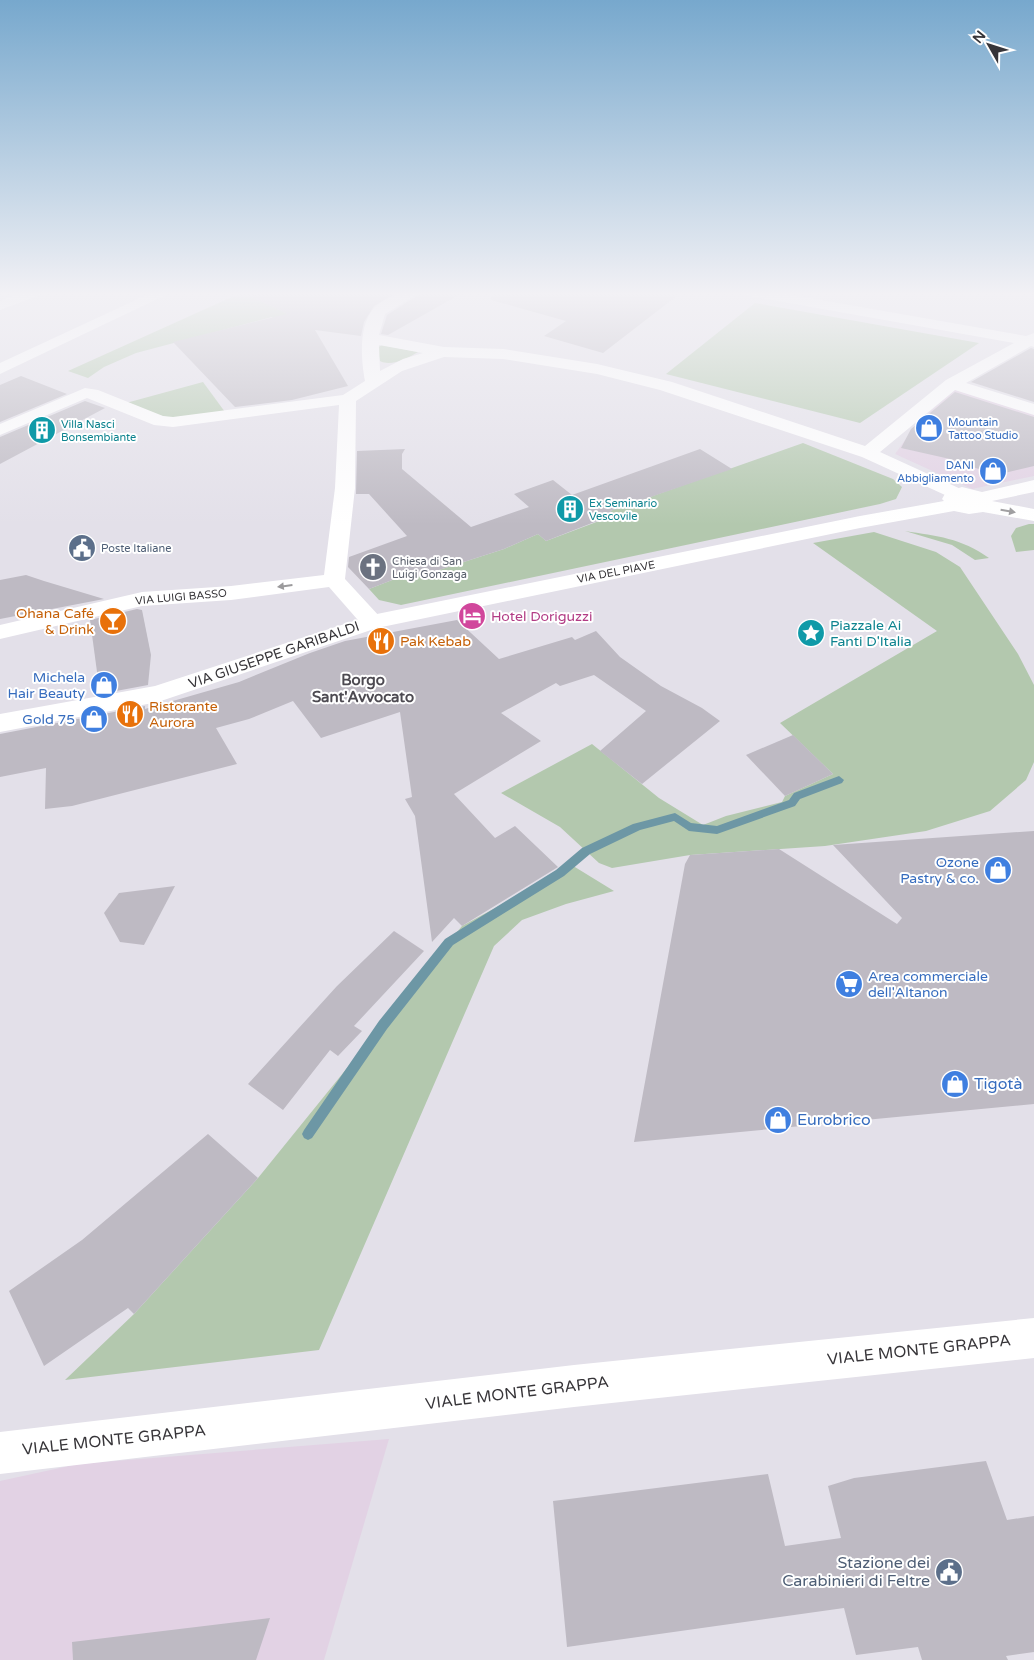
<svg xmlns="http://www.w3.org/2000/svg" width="1034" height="1660" font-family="'Varela Round',sans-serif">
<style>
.commercial{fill:#e2d2e4}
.green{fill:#b3c8ae}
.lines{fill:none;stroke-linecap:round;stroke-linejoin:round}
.stream{fill:#6d97a5;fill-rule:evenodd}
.building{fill:#bebac3}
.minor{fill:#fff;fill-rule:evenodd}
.tertiary{fill:#fff;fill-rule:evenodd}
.primary{fill:#fff;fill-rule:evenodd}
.oneway{fill:#9b9a9c}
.labels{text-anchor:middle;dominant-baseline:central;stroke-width:4;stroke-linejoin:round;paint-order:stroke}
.far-shop-label{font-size:11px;fill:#366cbe;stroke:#fff;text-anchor:start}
.far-culture-label{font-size:11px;fill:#0d838f;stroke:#fff;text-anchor:start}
.far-service-label{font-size:11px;fill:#4e5e75;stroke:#fff;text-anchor:start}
.far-worship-label{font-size:11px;fill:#5b616d;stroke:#fff;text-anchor:start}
.far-street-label{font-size:11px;fill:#373539;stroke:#fff}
.food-label{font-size:14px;fill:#c56008;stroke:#fff;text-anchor:start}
.hotel-label{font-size:14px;fill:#b23c85;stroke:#fff;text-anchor:start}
.culture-label{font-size:14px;fill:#0d838f;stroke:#fff;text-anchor:start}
.street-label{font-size:14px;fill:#373539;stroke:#fff}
.shop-label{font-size:14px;fill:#366cbe;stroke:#fff;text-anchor:end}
.neighbourhood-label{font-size:15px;font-weight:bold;fill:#4d4a51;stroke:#fff}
.near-shop-label{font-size:16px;fill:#366cbe;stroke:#fff;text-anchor:start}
.near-street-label{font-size:16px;fill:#373539;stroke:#fff}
.near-service-label{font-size:16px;fill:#4e5e75;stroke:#fff;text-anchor:end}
</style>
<rect width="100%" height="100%" fill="#e3e0e9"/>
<g class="commercial">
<polygon points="955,390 1034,415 1034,476 972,489 895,454 918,422"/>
<polygon points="389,1439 324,1660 0,1660 0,1481 78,1464"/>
</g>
<g class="green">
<polygon points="243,292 288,314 280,325 272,317 136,353 104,367 88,378 68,371"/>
<polygon points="755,303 979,343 860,423 666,374"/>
<path d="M382,345L418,352C408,358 391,367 380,361L377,348Z"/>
<polygon points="203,382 225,412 171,418 149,413 126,403"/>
<polygon points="803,443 893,479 902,487 896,499 880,504 401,605 379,600 369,589 405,575 411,579 504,549 538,534 546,541 615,515 610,511"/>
<polygon points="1029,524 1034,524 1034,550 1016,552 1011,536 1016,528"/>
<path d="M905,531C937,536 961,538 989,558L975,560L952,545Z"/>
<polygon points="874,532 936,552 960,567 1018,654 1034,685 1034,762 1026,780 990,811 926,831 825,846 690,855 612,868 599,863 560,827 501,793 592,744 659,798 703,825 726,816 782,802 785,796 833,774 780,723 937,631 813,543"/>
<polygon points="570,864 614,891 566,904 522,920 494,946 319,1350 65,1380 134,1314 258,1178 462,926 560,873"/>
</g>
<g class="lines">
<polygon class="stream" points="839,776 844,780 842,783 800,799 795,806 717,834 689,831 674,821 640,830 590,854 564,876 453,945 387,1029 312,1138 308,1140 304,1138 302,1134 304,1130 379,1021 445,939 556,870 582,848 633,824 675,813 691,823 717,826 789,800 794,793"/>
</g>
<g class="building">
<polygon points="242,292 398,292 374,306 364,322 361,336 315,330 348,386 292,400 235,407 173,342 287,314"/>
<polygon points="423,292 464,292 388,335 381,334 387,315"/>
<polygon points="492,292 682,292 603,353 544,336 566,321 491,300"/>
<polygon points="1031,348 1034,349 1034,402 971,382"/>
<polygon points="21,376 67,394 0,422 0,385"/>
<polygon points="955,392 1034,417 1034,466 996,475 950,459 901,448 911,429"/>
<polygon points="85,401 105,408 0,464 0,437"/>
<polygon points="405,449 402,454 402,469 471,527 529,507 514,494 553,480 572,495 700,449 732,469 610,511 615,514 546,541 538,534 504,549 411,579 405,575 369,589 348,567 349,557 407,536 369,494 356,494 357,451"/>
<polygon points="26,575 44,581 104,599 0,619 0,580"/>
<polygon points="137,609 142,610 151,655 148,685 100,694 90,620"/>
<polygon points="457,620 499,659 572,637 575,640 596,631 620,657 661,686 702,708 720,721 642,784 600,751 646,711 594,675 560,686 556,683 501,713 541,741 454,794 495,838 515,826 558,867 462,926 454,918 432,942 415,816 405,799 412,797 400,712 321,738 293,701 249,719 216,728 237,764 72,806 45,809 46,768 0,777 0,734 145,706 145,709 239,682 310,653 345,641"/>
<polygon points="793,735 833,774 785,796 746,755"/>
<polygon points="1034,831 1034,1104 634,1142 685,864 690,855 779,849 897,924 902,918 833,845"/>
<polygon points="175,886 144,945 120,942 104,913 119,893"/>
<polygon points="394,931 424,951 354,1026 362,1031 338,1056 330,1050 283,1110 248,1084 337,986"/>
<polygon points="208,1134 258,1178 134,1314 128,1308 44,1366 9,1291 82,1240"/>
<polygon points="986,1461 1007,1520 1034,1516 1034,1652 1006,1656 1008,1660 922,1660 918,1647 856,1655 844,1608 567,1647 553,1501 768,1474 785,1546 841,1538 828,1486 854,1478"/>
<polygon points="270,1618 256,1660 73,1660 72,1642"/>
</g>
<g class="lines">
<g class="minor">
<polygon points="22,292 42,292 40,295 0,310 0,301"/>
<path d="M403,292H421L385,314L379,335L444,347L503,349L597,364L672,382L865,446L946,380L1014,343L749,296L742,292H775L1026,336L1034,333V347L1031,346L966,383L1034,404V415L955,390L880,452L963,490L966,494L963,498L956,500L862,457L660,390L597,374L503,359L444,357L402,371L356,401L355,488L345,579L380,617L383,622L380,627L372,629L364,627L329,587L231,600L142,606L0,639V625L142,592L231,586L324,575L335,488L339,405L173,427L154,425L87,398L0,435V424L85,388L98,390L163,416L173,417L343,395L365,381C361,360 358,324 375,307C382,300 394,296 403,292ZM379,345L423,353L403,359L380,371Z"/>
</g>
<g class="tertiary">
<polygon points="153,292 172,292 0,374 0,363"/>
<polygon points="1034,480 1034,492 992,501 1034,509 1034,521 983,512 969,514 954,511 860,528 377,628 158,702 0,732 0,714 155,686 372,615 860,516 944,501 942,499 946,492 962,487 982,492"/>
</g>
<polygon class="primary" points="1034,1318 1034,1358 574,1407 0,1474 0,1432 574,1365"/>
</g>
<defs><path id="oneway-solid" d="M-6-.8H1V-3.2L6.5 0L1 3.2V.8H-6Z" transform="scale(1.25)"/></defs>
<g class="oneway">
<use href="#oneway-solid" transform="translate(1008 511) rotate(10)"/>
<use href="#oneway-solid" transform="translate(285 586) rotate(173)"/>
</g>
<linearGradient id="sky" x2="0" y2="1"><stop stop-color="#77a8cd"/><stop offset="0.56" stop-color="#f2f1f5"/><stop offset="1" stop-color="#f2f1f5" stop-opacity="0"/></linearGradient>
<rect width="1034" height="525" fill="url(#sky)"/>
<defs>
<g id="shop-disc" transform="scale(1.4375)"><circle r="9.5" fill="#3f7fe0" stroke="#fff"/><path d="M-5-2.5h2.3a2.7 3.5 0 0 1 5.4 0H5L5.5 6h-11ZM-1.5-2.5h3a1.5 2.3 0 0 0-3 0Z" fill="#fff"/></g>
<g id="building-disc" transform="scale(1.4375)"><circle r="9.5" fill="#0f9aa8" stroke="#fff"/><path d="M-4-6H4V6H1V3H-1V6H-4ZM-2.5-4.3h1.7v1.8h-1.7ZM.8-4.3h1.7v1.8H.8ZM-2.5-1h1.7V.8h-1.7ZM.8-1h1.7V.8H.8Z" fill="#fff"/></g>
<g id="civic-disc" transform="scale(1.4375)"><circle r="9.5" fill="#5c6f8a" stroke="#fff"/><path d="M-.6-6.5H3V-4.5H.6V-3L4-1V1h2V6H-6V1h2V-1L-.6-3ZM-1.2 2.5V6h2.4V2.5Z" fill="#fff"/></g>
<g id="church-disc" transform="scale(1.4375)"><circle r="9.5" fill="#6b7280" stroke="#fff"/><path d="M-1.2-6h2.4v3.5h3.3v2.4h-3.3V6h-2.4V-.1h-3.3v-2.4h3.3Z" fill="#fff"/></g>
<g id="hotel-disc" transform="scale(1.4375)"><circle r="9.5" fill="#d1479c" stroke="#fff"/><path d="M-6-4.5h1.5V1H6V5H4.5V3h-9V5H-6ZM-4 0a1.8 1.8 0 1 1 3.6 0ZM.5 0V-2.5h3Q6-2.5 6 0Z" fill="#fff"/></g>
<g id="bar-disc" transform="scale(1.4375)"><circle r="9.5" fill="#e8710a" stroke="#fff"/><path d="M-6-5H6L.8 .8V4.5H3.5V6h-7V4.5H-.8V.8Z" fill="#fff"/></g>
<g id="sight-disc" transform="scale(1.4375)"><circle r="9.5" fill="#0f9aa8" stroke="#fff"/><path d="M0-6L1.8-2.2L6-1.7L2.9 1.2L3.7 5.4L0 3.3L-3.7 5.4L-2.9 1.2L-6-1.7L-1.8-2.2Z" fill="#fff"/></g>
<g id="restaurant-disc" transform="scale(1.4375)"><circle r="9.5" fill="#e8710a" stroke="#fff"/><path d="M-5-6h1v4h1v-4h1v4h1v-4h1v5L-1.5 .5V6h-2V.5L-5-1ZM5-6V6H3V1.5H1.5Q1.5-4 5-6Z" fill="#fff"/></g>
<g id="supermarket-disc" transform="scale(1.4375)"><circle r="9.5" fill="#3f7fe0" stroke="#fff"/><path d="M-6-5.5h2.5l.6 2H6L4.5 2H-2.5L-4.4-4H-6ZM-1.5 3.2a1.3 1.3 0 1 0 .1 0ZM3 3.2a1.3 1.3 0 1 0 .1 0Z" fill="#fff"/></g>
</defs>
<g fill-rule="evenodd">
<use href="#shop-disc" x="929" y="428"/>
<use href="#building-disc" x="42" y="430"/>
<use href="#shop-disc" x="993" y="471"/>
<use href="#building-disc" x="570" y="509"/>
<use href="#civic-disc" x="82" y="548"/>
<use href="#church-disc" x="373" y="567"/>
<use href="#hotel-disc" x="472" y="616"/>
<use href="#bar-disc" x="113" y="621"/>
<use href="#sight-disc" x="811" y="633"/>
<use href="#restaurant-disc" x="381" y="641"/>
<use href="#shop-disc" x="104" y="685"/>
<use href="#restaurant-disc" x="130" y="714"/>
<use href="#shop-disc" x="94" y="719"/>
<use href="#shop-disc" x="998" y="870"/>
<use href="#supermarket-disc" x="849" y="984"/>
<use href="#shop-disc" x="955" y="1084"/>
<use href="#shop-disc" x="778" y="1120"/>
<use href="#civic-disc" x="949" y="1572"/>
</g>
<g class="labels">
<g class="far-shop-label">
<text x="948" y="422">Mountain<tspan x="948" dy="13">Tattoo Studio</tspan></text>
<text x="974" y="465" text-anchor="end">DANI<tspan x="974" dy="13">Abbigliamento</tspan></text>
</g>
<g class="far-culture-label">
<text x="61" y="424">Villa Nasci<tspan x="61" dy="13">Bonsembiante</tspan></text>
<text x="589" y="503">Ex Seminario<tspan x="589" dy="13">Vescovile</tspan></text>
</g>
<g class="far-service-label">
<text x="101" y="548">Poste Italiane</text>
</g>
<g class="far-worship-label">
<text x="392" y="561">Chiesa di San<tspan x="392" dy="13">Luigi Gonzaga</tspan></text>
</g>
<g class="far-street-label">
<text transform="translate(616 572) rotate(-11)">VIA DEL PIAVE</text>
<text transform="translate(181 597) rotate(-5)">VIA LUIGI BASSO</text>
</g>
<g class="food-label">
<text x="94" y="613" text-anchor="end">Ohana Café<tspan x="94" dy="16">&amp; Drink</tspan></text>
<text x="400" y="641">Pak Kebab</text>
<text x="149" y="706">Ristorante<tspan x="149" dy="16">Aurora</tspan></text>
</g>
<g class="hotel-label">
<text x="491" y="616">Hotel Doriguzzi</text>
</g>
<g class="culture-label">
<text x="830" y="625">Piazzale Ai<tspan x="830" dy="16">Fanti D'Italia</tspan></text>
</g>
<g class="street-label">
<text transform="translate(274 655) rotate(-19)">VIA GIUSEPPE GARIBALDI</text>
</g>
<g class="shop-label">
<text x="85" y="677">Michela<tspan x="85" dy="16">Hair Beauty</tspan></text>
<text x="75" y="719">Gold 75</text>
<text x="979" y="862">Ozone<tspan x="979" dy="16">Pastry &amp; co.</tspan></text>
<text x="868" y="976" text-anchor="start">Area commerciale<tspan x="868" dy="16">dell'Altanon</tspan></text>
</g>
<g class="neighbourhood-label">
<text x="363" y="680">Borgo<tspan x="363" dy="17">Sant'Avvocato</tspan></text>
</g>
<g class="near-shop-label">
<text x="974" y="1084">Tigotà</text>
<text x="797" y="1120">Eurobrico</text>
</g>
<g class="near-street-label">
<text transform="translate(919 1350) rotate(-6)">VIALE MONTE GRAPPA</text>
<text transform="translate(517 1393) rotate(-7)">VIALE MONTE GRAPPA</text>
<text transform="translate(114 1440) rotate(-6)">VIALE MONTE GRAPPA</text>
</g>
<g class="near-service-label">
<text x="930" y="1563">Stazione dei<tspan x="930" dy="18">Carabinieri di Feltre</tspan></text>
</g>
</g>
<g transform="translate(989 45) rotate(309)" stroke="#ffffff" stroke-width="4" paint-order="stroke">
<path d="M0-4L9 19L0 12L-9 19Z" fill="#373539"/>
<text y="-8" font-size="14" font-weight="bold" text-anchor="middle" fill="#373539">N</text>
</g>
</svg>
